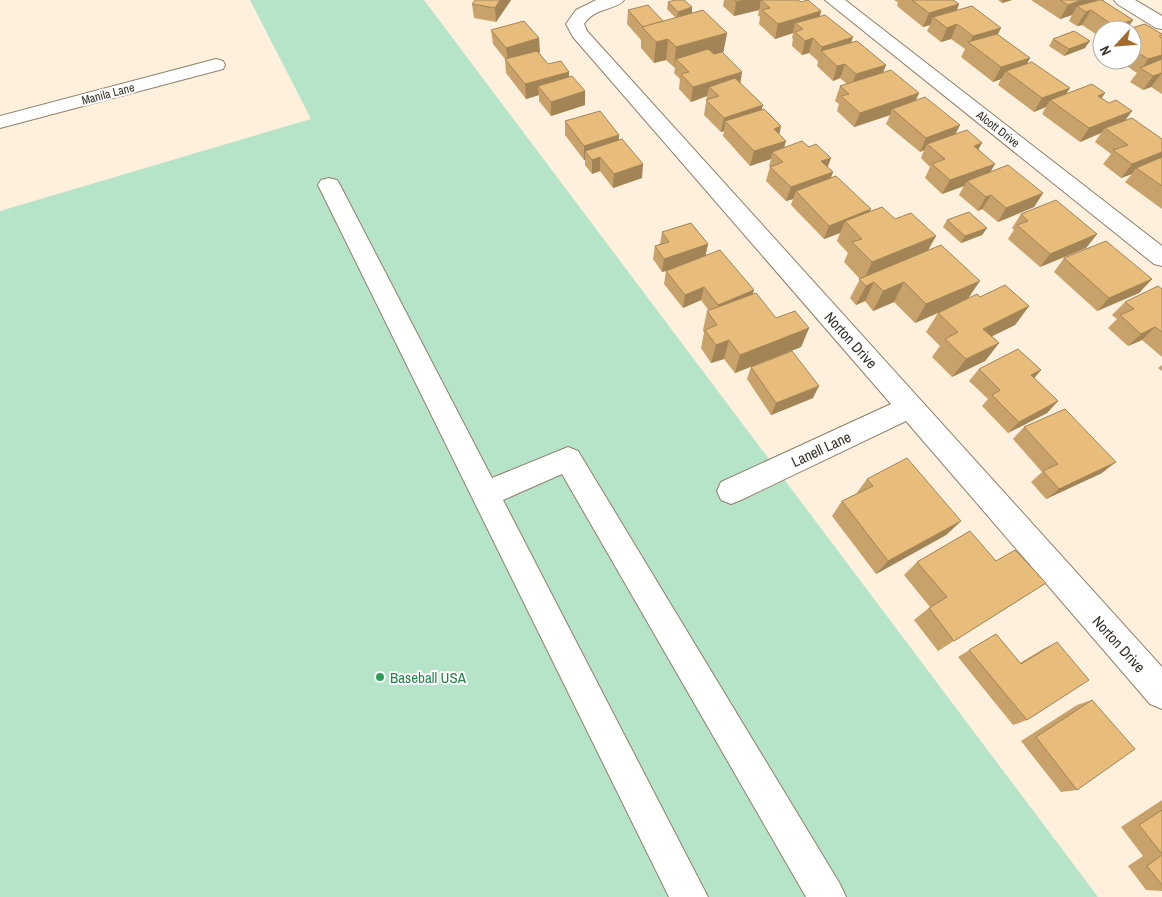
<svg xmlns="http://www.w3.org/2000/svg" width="1162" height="897" font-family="'Archivo Narrow',sans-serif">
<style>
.green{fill:#b6e4c9}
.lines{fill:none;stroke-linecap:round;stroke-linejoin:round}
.minor-casing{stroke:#90806a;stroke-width:2}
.minor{fill:#fff;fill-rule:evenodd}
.wall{fill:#c8a26a}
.shaded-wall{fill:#a28456}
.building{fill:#e8bc7b;stroke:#a28456}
.leisure-dot{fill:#2e9e5b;stroke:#fff;stroke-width:2}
.labels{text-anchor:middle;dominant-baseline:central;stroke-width:4;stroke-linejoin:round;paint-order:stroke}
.far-street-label{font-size:12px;fill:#363026;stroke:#fff}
.street-label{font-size:15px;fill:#363026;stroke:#fff}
.leisure-label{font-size:15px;fill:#27864d;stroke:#fff;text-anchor:start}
</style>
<rect width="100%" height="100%" fill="#fef0dc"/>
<polygon class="green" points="250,0 424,0 1098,897 0,897 0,211 311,119"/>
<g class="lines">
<g class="minor-casing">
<g id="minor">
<path d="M596,0H624C617,10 595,7 584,24L587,31L1162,667V709L1150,704L906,421L741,500L731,504L721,500L717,491L721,482L891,404L573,37L566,24L576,10Z"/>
<polygon points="825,0 845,0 1162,246 1162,266 1154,264"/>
<polygon points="1114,0 1135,0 1162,16 1162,29 1156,28 1117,4"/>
<polygon points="216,59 223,61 225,65 223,69 0,128 0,116"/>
<polygon points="329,178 337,180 340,185 492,478 568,447 578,451 840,884 846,897 806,897 562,474 503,500 708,897 669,897 318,185 321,180"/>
</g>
</g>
<use href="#minor" class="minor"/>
</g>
<g class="wall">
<polygon points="511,0 496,22 474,18 472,4"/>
<polygon points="724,0 798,0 801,2 821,11 820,16 851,42 886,65 883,73 955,134 978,149 991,171 1043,193 1034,207 998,222 982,209 978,211 959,195 964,186 942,194 925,178 930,167 921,158 924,150 920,152 886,124 890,115 854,127 837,111 839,104 835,101 840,86 847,84 840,78 833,81 817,66 818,61 809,53 802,55 792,46 793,39 792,38 793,33 775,39 759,24 760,17 758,15 759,10 734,16 723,6"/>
<polygon points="894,0 953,0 959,4 957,10 998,35 1030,58 1027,64 1070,88 1065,94 1101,98 1125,120 1162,139 1162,209 1125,182 1132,174 1121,178 1103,164 1111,154 1095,142 1101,133 1080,142 1042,114 1046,107 1034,112 998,85 1001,79 993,82 961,57 965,49 951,39 941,42 927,31 930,25 923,27 897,6 898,1 897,2"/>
<polygon points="998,0 1012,0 1002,3"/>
<polygon points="1031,0 1104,0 1103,1 1133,20 1126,30 1145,24 1162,34 1161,37 1162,38 1162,94 1151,87 1143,90 1130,82 1137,73 1118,60 1132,60 1132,30 1102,30 1102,38 1082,25 1077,26 1069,21 1072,15 1060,19"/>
<polygon points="668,2 692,7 692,13 727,33 723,53 740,84 763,105 761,110 779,134 784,148 827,167 833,172 830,179 870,212 928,251 968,299 980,297 1029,306 1015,325 992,336 999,343 985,361 952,377 932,357 940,346 926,332 938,313 915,323 894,302 873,311 865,301 856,305 850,298 860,279 844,262 848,253 837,241 840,233 824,239 791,205 793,199 786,201 766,181 770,167 769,166 771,159 750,166 723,136 724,131 721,132 704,115 707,96 691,102 679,89 680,79 674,73 675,68 666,60 654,63 641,48 641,40 627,24 628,10 663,21 676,18 667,9"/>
<polygon points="491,30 540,52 539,53 548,64 569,77 585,91 585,105 551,116 539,101 539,95 526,99 506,73 505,59 493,44"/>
<polygon points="1053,39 1085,48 1064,56 1049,46"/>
<polygon points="565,121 619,135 619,140 642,178 613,188 600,171 592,174 585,165 585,160 584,160 565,135"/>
<polygon points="1021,214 1097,234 1086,248 1040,267 1008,239 1014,230 1012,228"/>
<polygon points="947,220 987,228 982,235 961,243 943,227"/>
<polygon points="662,232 708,244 705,256 754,290 752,295 776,318 809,328 801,347 735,373 724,359 711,363 701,348 704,333 703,330 707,311 709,311 701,300 683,308 664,284 666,271 670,270 662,272 653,259 655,246 660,244"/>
<polygon points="1064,258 1152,279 1139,293 1097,311 1054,272"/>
<polygon points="1162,289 1162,357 1142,340 1128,346 1108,328 1117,319 1112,315 1125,302"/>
<polygon points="1162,365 1162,371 1158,368"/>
<polygon points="751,367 813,398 771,415 747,379"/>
<polygon points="979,369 1041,370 1034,378 1058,401 1047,413 1008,433 982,406 988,399 969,381"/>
<polygon points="1024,427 1102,473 1046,499 1031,482 1042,472 1013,439"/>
<polygon points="867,479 961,521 946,535 876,574 832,516 842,501 856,494"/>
<polygon points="996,561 1046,583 938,651 914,620 930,607 904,575 917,562"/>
<polygon points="996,634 1020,663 1043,649 1057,642 1027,720 1013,725 958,657"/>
<polygon points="1092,700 1077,790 1061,792 1021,741 1077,705"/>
<polygon points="1162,800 1162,891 1146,890 1128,866 1143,856 1121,827"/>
</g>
<g class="shaded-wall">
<polygon points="500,0 511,0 496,22 495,8"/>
<polygon points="745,0 780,0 761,0 759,10 734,16 736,2"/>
<polygon points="1003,0 1012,0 1002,3"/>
<polygon points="1082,0 1104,0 1101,5 1077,6 1072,15 1060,19 1068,5"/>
<polygon points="959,4 953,19 933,17 930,25 923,27 929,13"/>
<polygon points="692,7 692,15 677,19 678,12"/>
<polygon points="1091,10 1082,25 1077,26 1086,12"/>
<polygon points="821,11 817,26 803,29 795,23 793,33 775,39 778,24"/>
<polygon points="1133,20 1126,30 1111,30 1114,26"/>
<polygon points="957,24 951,39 941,42 947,28"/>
<polygon points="1001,28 994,42 969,44 973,36"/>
<polygon points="727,33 723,54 676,59 674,68 676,47"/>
<polygon points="853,37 848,52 821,51 818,61 822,47"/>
<polygon points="539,38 540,52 508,62 506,48"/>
<polygon points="813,38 809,53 802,55 805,41"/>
<polygon points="668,39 666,60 654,63 656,42"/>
<polygon points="1090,41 1085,48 1064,56 1069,49"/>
<polygon points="1162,55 1162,66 1142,69 1148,59"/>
<polygon points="1030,58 1022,72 1006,71 1001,79 993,82 1001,67"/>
<polygon points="845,64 840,78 833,81 837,66"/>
<polygon points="886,65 880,79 851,88 856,74"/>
<polygon points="569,72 569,87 538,86 539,95 526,99 525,84"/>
<polygon points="742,72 740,86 709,87 707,96 691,102 693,87"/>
<polygon points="1162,73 1151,87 1143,90 1153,76"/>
<polygon points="1070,88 1061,102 1050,100 1046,107 1034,112 1042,98"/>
<polygon points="585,91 585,105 551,116 551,102"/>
<polygon points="919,93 913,107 892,109 890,115 854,127 860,113"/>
<polygon points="1105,93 1095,108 1098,96"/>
<polygon points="763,105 759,119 725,121 724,131 721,132 724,118"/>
<polygon points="1132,111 1122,125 1105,128 1101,133 1080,142 1089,128"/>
<polygon points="960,125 953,139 927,144 924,150 920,152 926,138"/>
<polygon points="781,126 778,141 774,129"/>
<polygon points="619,135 619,149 585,151 585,160 584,160 584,146"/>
<polygon points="786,141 782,155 772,152 771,159 750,166 754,151"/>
<polygon points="982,143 974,157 974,146"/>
<polygon points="1162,152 1162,162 1136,168 1132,174 1121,178 1132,164"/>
<polygon points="600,157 600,171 592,174 592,160"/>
<polygon points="831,158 826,172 821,161"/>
<polygon points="643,164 642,178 613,188 614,174"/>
<polygon points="995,164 987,178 967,181 964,186 942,194 950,180"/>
<polygon points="833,172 828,186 796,191 793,199 786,201 791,187"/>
<polygon points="1043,193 1034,207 998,222 1006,208"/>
<polygon points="991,195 982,209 978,211 986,197"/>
<polygon points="871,209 865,223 845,221 840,233 824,239 829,226"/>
<polygon points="987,228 982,235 961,243 965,236"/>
<polygon points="1097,234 1086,248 1040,267 1050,254"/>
<polygon points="936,236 925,256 863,282 872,262"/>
<polygon points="708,244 705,258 662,272 664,259"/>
<polygon points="1152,279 1139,293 1097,311 1109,298"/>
<polygon points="980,281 967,300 915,323 926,304"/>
<polygon points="874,282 865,301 856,305 866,286"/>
<polygon points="904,282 894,302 873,311 883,291"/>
<polygon points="704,287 701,300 683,308 685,295"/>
<polygon points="754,290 750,303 715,318 718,305"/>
<polygon points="1029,306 1015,325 970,347 983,329"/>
<polygon points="1155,327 1142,340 1128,346 1141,334"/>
<polygon points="809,328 801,347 735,373 740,355"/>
<polygon points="729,340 724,359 711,363 716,345"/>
<polygon points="999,343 985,361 952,377 966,359"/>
<polygon points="1041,370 1030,383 1031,375"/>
<polygon points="819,386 813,398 771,415 776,403"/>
<polygon points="1058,401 1047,413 1008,433 1019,422"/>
<polygon points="1116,462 1102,473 1046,499 1059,489"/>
<polygon points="961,521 946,535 876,574 888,561"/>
</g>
<g class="building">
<polygon points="475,0 500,0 495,8 472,4"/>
<polygon points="675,0 684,0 692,7 678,12 668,2"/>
<polygon points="734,0 745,0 736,2"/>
<polygon points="761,0 798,0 801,2 808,0 821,11 778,24 762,10 770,8"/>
<polygon points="912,0 953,0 959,4 929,13"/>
<polygon points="1060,0 1082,0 1068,5"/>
<polygon points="1099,0 1102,0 1133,20 1114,26 1091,10 1086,12 1077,6"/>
<polygon points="648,5 663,21 643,27 628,10"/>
<polygon points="972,6 1001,28 973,36 957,24 947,28 933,17"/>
<polygon points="703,10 727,33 676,47 668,39 656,42 642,27"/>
<polygon points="825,15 853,37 822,47 813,38 805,41 795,32 803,29 795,23"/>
<polygon points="524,21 539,38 506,48 491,30"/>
<polygon points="1145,24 1162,34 1162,35 1159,36 1162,38 1162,55 1148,59 1132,49 1132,30 1125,30"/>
<polygon points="1074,31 1090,41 1069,49 1053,39"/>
<polygon points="997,34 1030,58 1001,67 968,42"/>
<polygon points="857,41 886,65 856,74 845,64 837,66 821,51"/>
<polygon points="708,49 714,54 722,52 742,72 693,87 681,74 689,72 676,59"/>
<polygon points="537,51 548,64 561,61 569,72 525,84 505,59"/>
<polygon points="1162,59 1162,73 1153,76 1140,68"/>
<polygon points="1032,62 1070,88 1042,98 1006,71"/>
<polygon points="891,70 919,93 860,113 841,96 849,94 840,86"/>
<polygon points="572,76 585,91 551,102 538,86"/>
<polygon points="735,78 763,105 724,118 706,100 719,96 709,87"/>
<polygon points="1092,84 1105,93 1098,96 1109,103 1116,100 1132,111 1089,128 1050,100"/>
<polygon points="925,97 960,125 926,138 892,109"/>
<polygon points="764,109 781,126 774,129 786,141 754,151 725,121"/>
<polygon points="600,111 619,135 584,146 565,121"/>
<polygon points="1132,118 1162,139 1162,152 1132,164 1113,150 1128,145 1105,128"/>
<polygon points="967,130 982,143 974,146 995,164 950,180 932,164 945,159 927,144"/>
<polygon points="622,139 643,164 614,174 600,157 592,160 585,151"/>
<polygon points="802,141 809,147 816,144 831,158 821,161 833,172 791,187 770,167 783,162 772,152"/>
<polygon points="1162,157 1162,186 1136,168"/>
<polygon points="1008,165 1043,193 1006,208 991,195 986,197 967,181"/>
<polygon points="836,176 871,209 829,226 796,191"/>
<polygon points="1056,200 1097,234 1050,254 1017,225 1028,221 1021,214"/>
<polygon points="882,207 895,219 911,213 936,236 872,262 852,242 862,239 845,221"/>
<polygon points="969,212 987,228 965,236 947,220"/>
<polygon points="691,223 708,244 664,259 655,246 669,242 662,232"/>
<polygon points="1106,241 1152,279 1109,298 1064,258"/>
<polygon points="941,245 980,281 926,304 904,282 883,291 874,282 866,286 859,279"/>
<polygon points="720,250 754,290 718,305 704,287 685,295 666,271"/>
<polygon points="1005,285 1029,306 983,329 999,343 966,359 945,339 958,332 938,313 977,294 980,297"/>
<polygon points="1158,286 1162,289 1162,332 1155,327 1141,334 1120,315 1134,309 1125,302"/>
<polygon points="756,293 776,318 795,311 809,328 740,355 729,340 716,345 705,330 717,325 707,311"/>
<polygon points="1018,349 1041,370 1031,375 1058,401 1019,422 992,395 1000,390 979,369"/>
<polygon points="792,351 819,386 776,403 751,367"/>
<polygon points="1065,409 1116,462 1059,489 1043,471 1058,464 1024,427"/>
<polygon points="907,458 961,521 888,561 842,501 873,486 867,479"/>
<polygon points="970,531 996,561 1015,550 1046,583 954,641 929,608 947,597 917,562"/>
<polygon points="996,634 1021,664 1057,642 1089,680 1027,720 969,650"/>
<polygon points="1092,700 1135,749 1077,790 1036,737"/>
<polygon points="1162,810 1162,854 1139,825"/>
<polygon points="1162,855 1162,885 1147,866"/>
</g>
<circle class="leisure-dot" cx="380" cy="677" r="5"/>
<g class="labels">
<g class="far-street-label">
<text transform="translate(108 94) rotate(-15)">Manila Lane</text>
<text transform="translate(998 129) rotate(38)">Alcott Drive</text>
</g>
<g class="street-label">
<text transform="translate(851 340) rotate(48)">Norton Drive</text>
<text transform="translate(821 449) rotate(-25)">Lanell Lane</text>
<text transform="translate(1119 644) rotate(48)">Norton Drive</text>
</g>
<g class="leisure-label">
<text x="390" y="677">Baseball USA</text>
</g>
</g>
<g transform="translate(1117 45) rotate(244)"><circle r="24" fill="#ffffff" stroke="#afaca8"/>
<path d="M0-4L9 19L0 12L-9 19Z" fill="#a6692d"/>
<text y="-8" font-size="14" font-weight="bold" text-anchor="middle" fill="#363026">N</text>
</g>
</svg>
